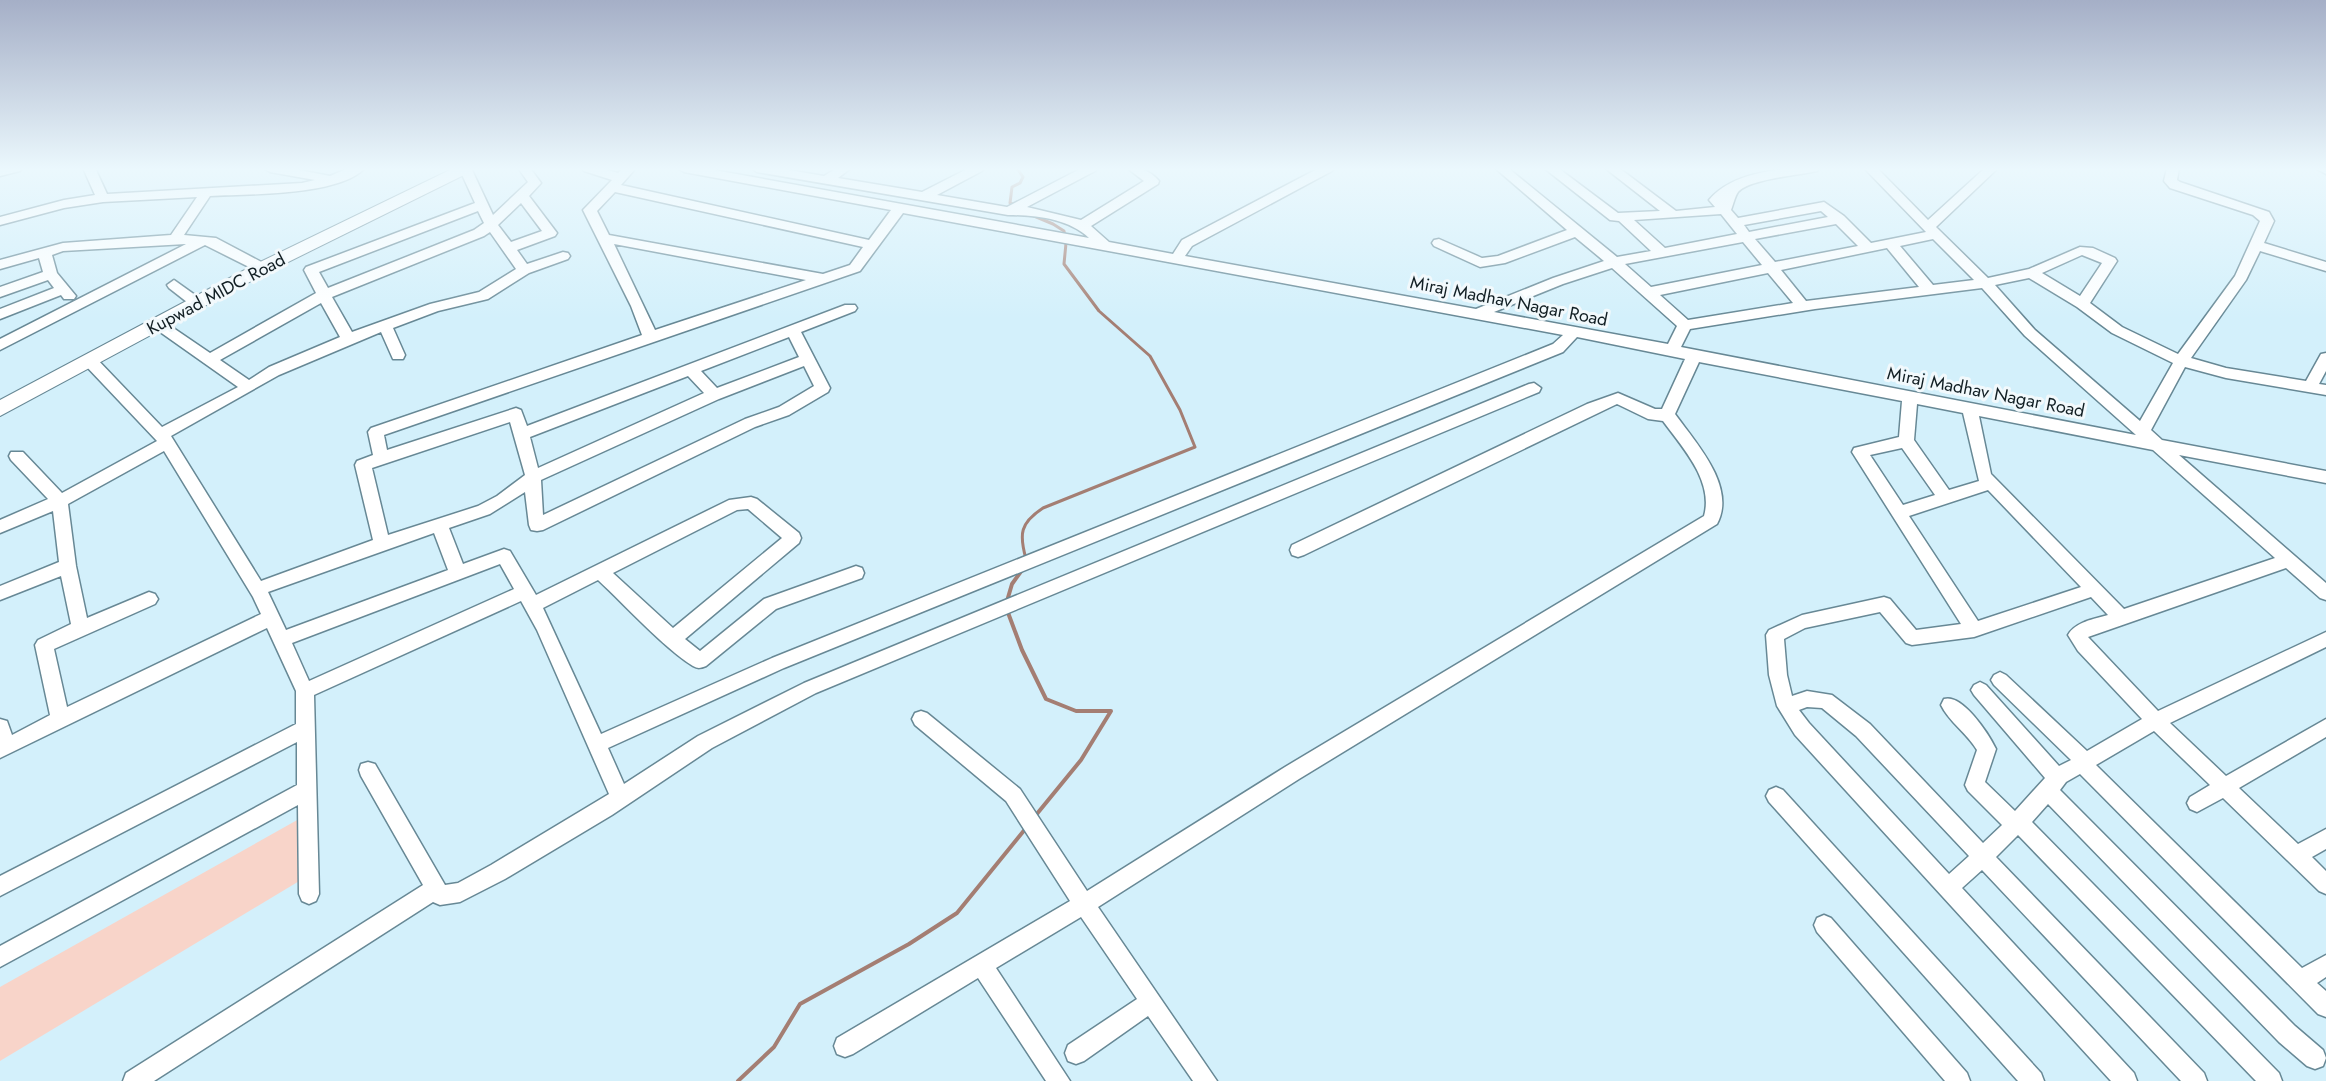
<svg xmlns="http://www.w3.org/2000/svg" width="2326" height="1081" font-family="Jost,sans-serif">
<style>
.green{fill:#f8d4c9}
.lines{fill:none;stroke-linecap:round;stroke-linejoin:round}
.stream-far1{stroke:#a47e73;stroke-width:3}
.stream{stroke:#a47e73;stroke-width:4}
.minor-casing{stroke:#678895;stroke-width:3}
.major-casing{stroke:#678895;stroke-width:2}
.minor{fill:#fff;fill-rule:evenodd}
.major{fill:#fff;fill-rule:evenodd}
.labels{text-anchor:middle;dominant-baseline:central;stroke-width:6;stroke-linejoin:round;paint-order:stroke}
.street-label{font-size:18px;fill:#121f24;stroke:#f2f9fc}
</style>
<rect width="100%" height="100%" fill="#d3f0fb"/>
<polygon class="green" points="299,819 301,880 0,1061 0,987"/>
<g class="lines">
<g class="stream-far1">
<polyline points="1015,205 1010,203 1012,187 1020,183 1023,177 1017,168"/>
<path d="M1026,559C1019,534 1020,523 1043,508L1195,447L1180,410L1150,356L1099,311L1064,264L1066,243L1064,231L1053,224L1034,216"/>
</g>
<g class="stream">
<polyline points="1007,601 1012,584 1022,570"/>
<polyline points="1007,610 1022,650 1046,699 1076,711 1111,711 1081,760 1036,815"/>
<polyline points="738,1081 774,1047 800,1004 909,944 957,913 1026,828"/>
</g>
<g class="minor-casing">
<g id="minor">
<polygon points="0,168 22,168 20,171 0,176"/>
<path d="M83,168H95L107,194L302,183L315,180L270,172L264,168H289L330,176L349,168H365C339,196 248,194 210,196L184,235L216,238L267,265L269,268L267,271H257L205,245L0,350V339L186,244L63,251L52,255L57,273L76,296L74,299H64L61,295L0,319V309L54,288L48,280L0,297V287L43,272L39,258L0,269V260L63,243L171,235L197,197L103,202L64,208L0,225V217L64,200L95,195Z"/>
<path d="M459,168H471L493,215L528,182L518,168H530L541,183L529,196L557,233L555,236L517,250L527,264L563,252L568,253L570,256L568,259L529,273L488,299L438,311L393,328L405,355L403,359H393L381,332L279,375L171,436L261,581L373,540L355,465L357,461L373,455L368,432L371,428L642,335L631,306L583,210L612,180L584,171L582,168H600L618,173L623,168H636L621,185L869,240L891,210L684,172L678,168H703L1089,238C1069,219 1036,215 1008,215L757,172L751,168H777L824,176L837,168H851L838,178L922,192L969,168H984L982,171L937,195L1007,207L1082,168H1097L1095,171L1027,207L1081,220L1144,181L1127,168C1140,167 1150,171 1159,181L1158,184L1091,226L1109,242L1173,254L1182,240L1319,168H1334L1332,171L1192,246L1185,256L1476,309L1553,278L1604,261L1575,237L1505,263L1480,267L1434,246L1432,243L1434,240L1439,239L1482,258L1498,256L1567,230L1495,168H1508L1617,257L1651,251L1619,221L1610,220L1544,168H1558L1618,213L1660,211L1605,168H1619L1676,211L1715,207L1709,200C1733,171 1783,168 1819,168L1817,171C1800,175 1749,179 1738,192C1735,196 1733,205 1731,210L1738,218L1824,202L1844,216L1871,243L1926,232L1864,168H1877L1928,220L1985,168H1998L1936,227L1988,278L2029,269L2080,247L2093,248L2115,258L2117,261L2090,303L2122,327L2178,354L2235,276L2260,221L2253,215L2170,188L2164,181L2167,168H2179L2177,180L2180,182L2269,212L2274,221L2264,243L2326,262V271L2260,251L2246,280L2191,358L2226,368L2306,381L2321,354L2326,353V371L2319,384L2326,385V395L2226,378L2185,367L2151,430L2162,440L2326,471V483L2179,455L2326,583V600L2320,598L2286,568L2088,637L2158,711L2326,632V647L2170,723L2226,776L2326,719V737L2239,788L2298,844L2326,829V849L2312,857L2326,871V894L2319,891L2223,798L2197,812L2190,809L2187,803L2190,797L2210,785L2154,731L2096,765L2302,968L2326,955V977L2317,983L2326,991V1017L2318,1014L2080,774L2066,782L2060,790L2295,1026L2323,1050L2326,1058L2323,1066L2315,1069L2307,1066L2279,1042L2048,804L2032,822L2279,1073L2282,1081H2256L2018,835L1996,857L2204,1073L2207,1081H2181L1982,870L1962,888L2134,1073L2137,1081H2111L1795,735L1777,706L1769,675L1766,635L1769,630L1802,615L1884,597L1890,599L1916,630L1961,624L1852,452L1854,448L1899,437L1902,401L1699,362L1675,414C1696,443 1737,487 1717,524L1299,779L1098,907L1217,1081H1193L1148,1016L1084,1061L1076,1064L1068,1061L1065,1053L1068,1045L1137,999L1081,917L996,968L1070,1081H1046L978,978L853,1054L845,1057L837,1054L834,1046L837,1038L1070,901L1006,801L915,725L912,719L915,713L921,711L927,713L1020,789L1087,891L1285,767L1704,516C1714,481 1682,447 1663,421L1648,419L1617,404L1304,555L1298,557L1292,555L1290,550L1292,545L1587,404L1618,393L1655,409H1662L1685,359L1577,337L1563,352L784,668L608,748L624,784L698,736L804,683L1529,384L1534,383L1541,388L1539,392L816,693L712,748L612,815L505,879L460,902L440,905L433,902L154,1081H123L126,1073L423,885L361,776L359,770L361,764L368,762L375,764L445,885L458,883L491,865L609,794L537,630L521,601L314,695L319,894L316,901L309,904L302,901L299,894L298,805L0,967V946L297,785V742L0,896V876L296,724V691L267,628L0,758V719L7,721L12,735L50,715L35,645L38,640L71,624L61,576L0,600V586L59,562L53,511L0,533V520L48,499L11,460L9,456L11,452H23L62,493L157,441L85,365L83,361L85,357H95L162,427L238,387L153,327L151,324L153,321H163L210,353L316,293L304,270L306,267L475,203ZM615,192L863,247L850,265L823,274L609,235L597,211ZM521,203L542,231L511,242L498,225ZM478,211L484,223L474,230L328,288L319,272ZM1821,211L1828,217L1749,232L1744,225ZM903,213L1563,335L1553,344L772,658L601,734L543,608L598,580C625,605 663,647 693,666C698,669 701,668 706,666L776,609L862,578L864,573L862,568L856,566L764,599L700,651L685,639L799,543L801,538L799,533L757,499L751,497L729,500L536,595L510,551L504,549L463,564L449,528L490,514L525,492L529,525L531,530L537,531L543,530L755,427L789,415L828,392L830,388L801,332L855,311L857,308L855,305H845L527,426L521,410L516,408L387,450L384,435L860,271ZM1721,214L1737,234L1665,248L1634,220ZM1836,224L1858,246L1775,262L1755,239ZM490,232L516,269L479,292L430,304L352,332L332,297L484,236ZM1933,239L1974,280L1933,285L1900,246ZM1743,242L1762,265L1651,287L1625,264ZM614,244L806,280L655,330ZM1887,248L1919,287L1806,301L1781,270ZM2082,255L2102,263L2080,296L2042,273ZM1612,268L1677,326L1668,344L1494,312L1563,284ZM1768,273L1793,303L1688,320L1660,295ZM2029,278L2077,307L2112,333L2173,363L2140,421L2035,330L1995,285ZM1982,288L2025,336L2136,435L1681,347L1690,329L1815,309ZM321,303L340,337L269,367L249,380L220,360ZM789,337L799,357L717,388L701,371ZM804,366L814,386L779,407L745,419L543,515L541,480L719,399ZM688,376L704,393L538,468L530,437ZM1917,404L1963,413L1979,481L1949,490L1914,440ZM1979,416L2153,450L2275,558L2124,609L1991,474ZM510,422L525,475L497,496L478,506L388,535L372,468ZM1902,448L1935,495L1903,505L1870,455ZM164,451L253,597L261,614L67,707L54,649L155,604L158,599L155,594L149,592L87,618L76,566L68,504ZM1988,490L2081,587L1978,621L1909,516ZM748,509L782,538L673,628L613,573L737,510ZM434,533L448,570L286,630L268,592ZM500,564L514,589L309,681L292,643ZM2091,597L2108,615C2094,619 2075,622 2068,635L2078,651L2142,719L2087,751L2006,675L2000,672L1994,675L1991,680L1994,685L2071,760L2059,766L1986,685L1980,682L1974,685L1971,690L1974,695L2045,778L2015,811L1985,782L1996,749C1989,734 1962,693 1944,699L1941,705C1949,722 1967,733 1977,750L1965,785L1968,791L2002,825L1983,843L1870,724L1832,695L1807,691L1792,696L1787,675L1784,639L1805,628L1880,612L1906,643L1912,645L1974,637ZM1807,707L1822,708L1856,736L1969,856L1949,874L1809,723L1799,710Z"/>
<polygon points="2315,168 2326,168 2326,174"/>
<polygon points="174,280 202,300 204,303 202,306 192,306 169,288 167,285"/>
<polygon points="1776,787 1783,790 2041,1073 2044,1081 2018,1081 1769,802 1766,796 1769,790"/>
<polygon points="1824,915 1831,918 1967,1073 1970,1081 1945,1081 1817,932 1814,925 1817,918"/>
</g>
</g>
<g class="major-casing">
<polygon id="major" points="454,168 474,168 472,171 268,272 0,416 0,400 256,264"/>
</g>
<use href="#minor" class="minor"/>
<use href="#major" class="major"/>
</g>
<linearGradient id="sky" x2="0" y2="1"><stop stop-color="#a5afc7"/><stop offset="0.53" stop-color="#ebf8fd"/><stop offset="1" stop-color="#ebf8fd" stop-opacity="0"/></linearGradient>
<rect width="2326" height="319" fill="url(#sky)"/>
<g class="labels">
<g class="street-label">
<text transform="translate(216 294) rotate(-28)">Kupwad MIDC Road</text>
<text transform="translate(1509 301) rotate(11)">Miraj Madhav Nagar Road</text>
<text transform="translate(1986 392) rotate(11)">Miraj Madhav Nagar Road</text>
</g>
</g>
</svg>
